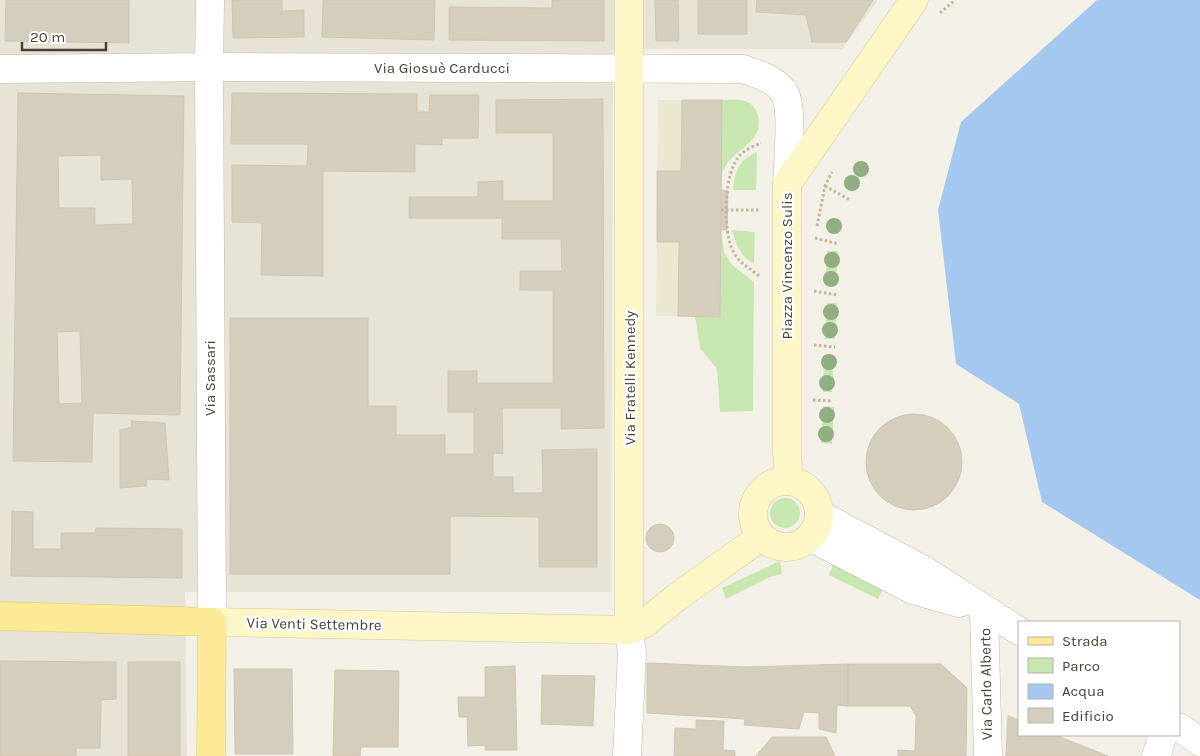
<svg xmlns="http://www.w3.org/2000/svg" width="1200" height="756" font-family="Karla,sans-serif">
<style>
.residential{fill:#e7e3d5}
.education{fill:#ece7d1}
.green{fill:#c8e7b0}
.water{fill:#a4c8ef}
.building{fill:#d5cebd;stroke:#cfc6b0;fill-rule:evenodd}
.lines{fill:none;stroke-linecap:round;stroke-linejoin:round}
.street-casing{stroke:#bebaaa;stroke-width:29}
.secondary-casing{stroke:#d2c998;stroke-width:29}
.primary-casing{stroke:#e1ca67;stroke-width:29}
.path{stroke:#c0b79b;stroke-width:3;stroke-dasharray:2.5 2.5;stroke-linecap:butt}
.street{stroke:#fff;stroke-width:28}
.secondary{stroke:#fdf6c7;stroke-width:28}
.primary{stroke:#fcea97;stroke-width:28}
.tree{fill:#90ae7f}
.labels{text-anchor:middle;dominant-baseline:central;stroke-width:5;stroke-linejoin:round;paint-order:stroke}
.street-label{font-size:15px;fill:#464236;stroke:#fff}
</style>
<rect width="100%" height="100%" fill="#f3f1e7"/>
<polygon class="residential" points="0,0 878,0 842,49 613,49 611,592 185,592 187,756 0,756"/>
<polygon class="education" points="658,100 722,100 720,317 656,316"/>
<g class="green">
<path d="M722,100C729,100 739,99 745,101C761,106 763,129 752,140C738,155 727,156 721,178Z"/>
<path d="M757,152L756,190H733C734,171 739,160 757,152Z"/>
<polygon points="721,230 724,252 731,264 754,282 753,411 720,412 717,369 700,348 695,316 720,316"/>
<path d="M732,230L755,232L754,264C740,256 736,245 732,230Z"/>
<polygon points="827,251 838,251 836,286 825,285"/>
<polygon points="827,303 837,303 835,339 825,339"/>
<polygon points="824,355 834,355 832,392 823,392"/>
<polygon points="823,406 834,407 832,444 821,443"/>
<circle cx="785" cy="513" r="15"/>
<polygon points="780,561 782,574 770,577 726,599 722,588"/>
<polygon points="833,564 883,589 878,599 829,575"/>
</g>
<polygon class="water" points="1097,0 1200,0 1200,600 1042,502 1019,404 956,364 938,210 961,122"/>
<g class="building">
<polygon points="6,0 129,0 129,43 5,41"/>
<polygon points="232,0 282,0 282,11 304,10 304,37 233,38"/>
<polygon points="323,0 435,0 434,40 322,37"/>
<polygon points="552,0 604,0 604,41 449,40 449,7 552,8"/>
<polygon points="655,0 678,0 679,41 656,41"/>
<rect x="698" y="0" width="49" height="34"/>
<polygon points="757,0 873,0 846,42 812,42 806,15 756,12"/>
<path d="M18,93L184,96L180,415L93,413L92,462L13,461ZM101,155V180L132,179L133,224L95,225V208H59L58,156ZM80,331L82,403L59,404L57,332Z"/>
<polygon points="232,93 417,94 417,112 429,112 430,95 479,95 478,138 442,138 442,145 415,144 415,172 323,171 323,276 261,275 262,223 232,222 232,165 307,166 308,144 231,144"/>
<polygon points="603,99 604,428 561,429 561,408 502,408 503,454 493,453 493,477 513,477 513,493 543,493 542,450 597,449 597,567 539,567 539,517 450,516 450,574 230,574 230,318 368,318 368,406 396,406 396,435 445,435 445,454 474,454 474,412 448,412 448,371 477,371 477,383 553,383 553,290 520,290 520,271 562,271 561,239 502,239 502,218 409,218 409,197 478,197 478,182 503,181 503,201 553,201 553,133 496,133 496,100"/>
<polygon points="682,100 722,100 720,317 678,316 679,242 657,242 657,171 681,171"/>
<polygon points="721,190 728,191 727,230 721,230"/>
<circle cx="914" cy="462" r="48"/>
<polygon points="131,421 165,423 169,480 147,479 146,486 120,488 120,430 132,427"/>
<polygon points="12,511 33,512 33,549 61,549 61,533 95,533 96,528 182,529 182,578 11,576"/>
<circle cx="660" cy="538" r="14"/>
<polygon points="0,661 116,662 116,699 101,700 100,748 76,748 76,756 0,756"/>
<rect x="128" y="662" width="52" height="94"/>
<polygon points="647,663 746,667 848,664 848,706 837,705 836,733 819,729 819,713 804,712 799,729 744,725 745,719 647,713"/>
<polygon points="848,664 941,664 967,688 966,756 898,756 898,750 915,751 916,716 910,706 848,706"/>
<polygon points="515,666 517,750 485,750 485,745 468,746 467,717 459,717 458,697 485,697 485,667"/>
<polygon points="234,669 292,669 293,754 235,754"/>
<polygon points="335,670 399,671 398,747 361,747 360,756 333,756"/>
<polygon points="542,675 595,676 593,726 541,724"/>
<polygon points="1008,716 1019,720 1019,735 1055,735 1108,756 1006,756"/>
<polygon points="696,720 724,721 723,750 735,751 735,756 674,756 675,728 696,729"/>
<polygon points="772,737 826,737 835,756 756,756"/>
</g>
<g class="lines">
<g class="street-casing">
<g id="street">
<polyline points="210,0 209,67 212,622"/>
<path d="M0,69L219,67L743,69C757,74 777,79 785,94C793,108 788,166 787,184"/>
<polyline points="819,514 924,570 1019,631"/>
<polyline points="810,537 913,590 959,603"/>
<polyline points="984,611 988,756"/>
<polyline points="1179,727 1200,742"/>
<polyline points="627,756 632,654 629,630"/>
<polyline points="1156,756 1163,735"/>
</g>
</g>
<g class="secondary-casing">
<g id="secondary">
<circle cx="786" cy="514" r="33"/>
<polyline points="789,481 787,452 787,184 914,0"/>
<polyline points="212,622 629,630 644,624 677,597 761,537"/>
<polyline points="629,630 629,0"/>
</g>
</g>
<g class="primary-casing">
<polyline id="primary" points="0,616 212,622 211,756"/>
</g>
<g class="path">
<polyline points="940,13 955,0"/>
<polyline points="825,186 850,200"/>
<polyline points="721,210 759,210"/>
<polyline points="817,226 825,186 832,172"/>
<polyline points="815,238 838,244"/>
<path d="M759,276C750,268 740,264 734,253C722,233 723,171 741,154C746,149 755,146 761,143"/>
<polyline points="814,291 837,295"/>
<polyline points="814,345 835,347"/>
<polyline points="813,400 833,401"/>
</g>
<use href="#street" class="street"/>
<use href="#secondary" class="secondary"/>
<use href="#primary" class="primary"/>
</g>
<g class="tree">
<circle cx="861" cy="169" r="8"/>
<circle cx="852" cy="183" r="8"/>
<circle cx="834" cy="226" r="8"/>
<circle cx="832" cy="260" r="8"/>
<circle cx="831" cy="279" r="8"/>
<circle cx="831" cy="312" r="8"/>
<circle cx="830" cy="330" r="8"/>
<circle cx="829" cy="362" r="8"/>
<circle cx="827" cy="383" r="8"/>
<circle cx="827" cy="415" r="8"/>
<circle cx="826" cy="434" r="8"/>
</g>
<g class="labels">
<g class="street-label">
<text x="442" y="68">Via Giosuè Carducci</text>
<text transform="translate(787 266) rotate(-90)">Piazza Vincenzo Sulis</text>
<text transform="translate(210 378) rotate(-90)">Via Sassari</text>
<text transform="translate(630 378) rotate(-90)">Via Fratelli Kennedy</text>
<text transform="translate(314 624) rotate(1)">Via Venti Settembre</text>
<text transform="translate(986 684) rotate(-91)">Via Carlo Alberto</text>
</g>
</g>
<rect x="1018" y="621" width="162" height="115" fill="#ffffff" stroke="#b5b3af"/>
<rect x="1028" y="637" width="25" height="8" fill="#fcea97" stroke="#b5b3af"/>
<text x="1062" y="646" font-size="15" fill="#464236">Strada</text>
<rect x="1028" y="658" width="25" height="15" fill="#c8e7b0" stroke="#b5b3af"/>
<text x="1062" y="671" font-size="15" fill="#464236">Parco</text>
<rect x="1028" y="684" width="25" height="15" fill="#a4c8ef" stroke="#b5b3af"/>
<text x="1062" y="696" font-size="15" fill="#464236">Acqua</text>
<rect x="1028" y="708" width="25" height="15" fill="#d5cebd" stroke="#b5b3af"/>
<text x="1062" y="721" font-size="15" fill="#464236">Edificio</text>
<path d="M22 42v8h84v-8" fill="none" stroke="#464236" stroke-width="2.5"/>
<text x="30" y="42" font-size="15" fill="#464236" stroke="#ffffff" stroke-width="4" paint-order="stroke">20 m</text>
</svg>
